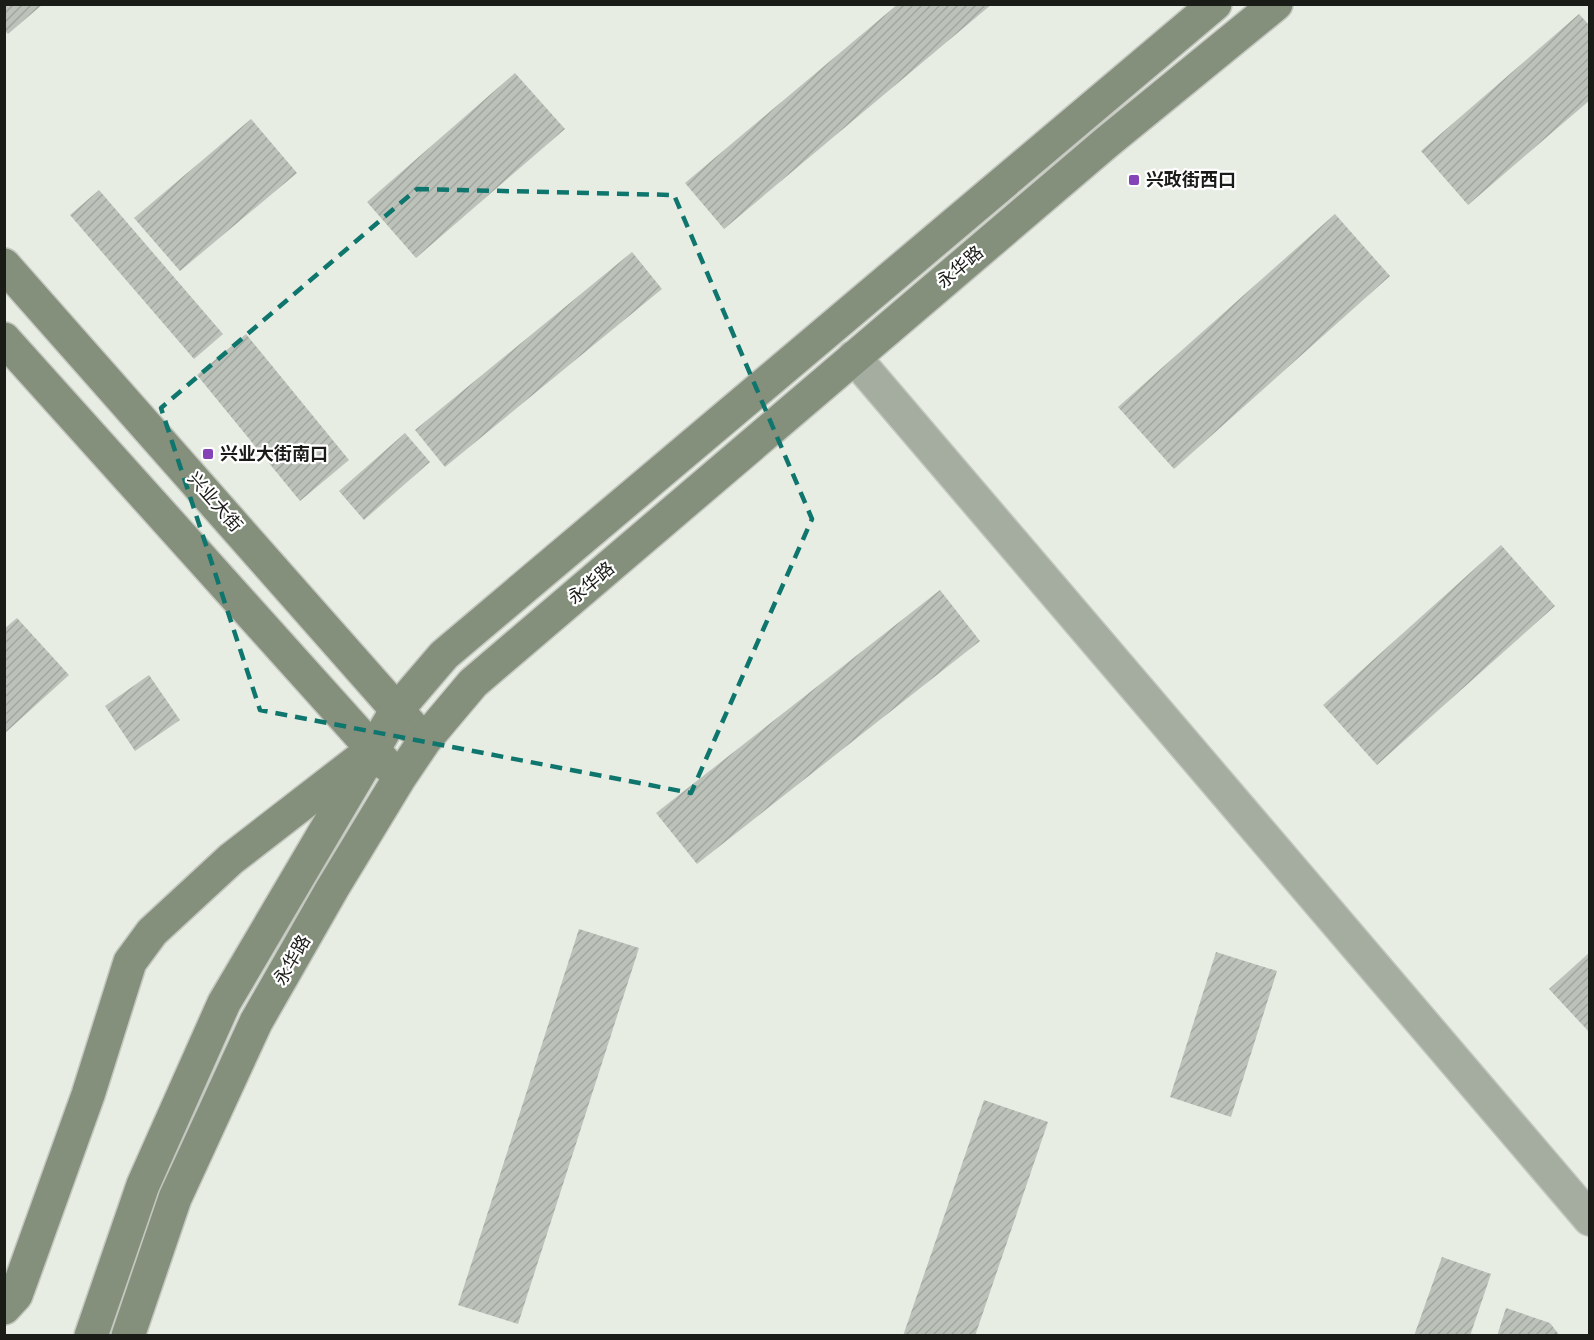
<svg xmlns="http://www.w3.org/2000/svg" width="1594" height="1340" font-family="Cabin,'Noto Sans SC',sans-serif">
<style>
.building{fill:url(#building-hatch)}
.lines{fill:none;stroke-linecap:round;stroke-linejoin:round}
.street-casing{stroke:#c3c7bf;stroke-width:36}
.secondary-casing{stroke:#c3c7bf;stroke-width:36}
.street{stroke:#a5ada0;stroke-width:33}
.secondary{stroke:#848f7c;stroke-width:33}
.marked{fill:none;stroke:#0f766e;stroke-width:4.5;stroke-dasharray:12 8;stroke-linejoin:round}
.poi-dot{fill:#8543b8;stroke:#fff;stroke-width:2}
.labels{text-anchor:middle;dominant-baseline:central;stroke-width:4.5;stroke-linejoin:round;paint-order:stroke}
.poi-label{font-size:18px;font-weight:bold;fill:#1a1c18;stroke:#fff;text-anchor:start}
.street-label{font-size:18px;fill:#1a1c18;stroke:#fff}
</style>
<defs>
<pattern id="building-hatch" width="6" height="6" patternUnits="userSpaceOnUse" patternTransform="scale(1.5)"><rect width="6" height="6" fill="#bcc2b9"/><path d="M-1 1l2-2M0 6l6-6M5 7l2-2" fill="none" stroke="#a1a69e"/></pattern>
</defs>
<rect width="100%" height="100%" fill="#e8ede4"/>
<g class="building">
<polygon points="4,4 43,4 8,34 4,30"/>
<polygon points="898,4 992,4 724,229 685,183"/>
<polygon points="1579,14 1590,26 1590,100 1468,205 1421,151"/>
<polygon points="515,73 565,129 416,258 367,202"/>
<polygon points="251,119 297,173 180,271 134,218"/>
<polygon points="99,190 223,334 194,359 70,215"/>
<polygon points="1335,214 1390,276 1174,469 1118,407"/>
<polygon points="632,252 662,289 445,467 415,430"/>
<polygon points="246,334 349,460 300,501 197,375"/>
<polygon points="405,433 430,462 364,520 339,491"/>
<polygon points="1501,545 1555,606 1377,765 1323,705"/>
<polygon points="940,590 980,641 697,864 656,813"/>
<polygon points="17,618 69,675 4,734 4,629"/>
<polygon points="149,675 180,720 135,751 105,706"/>
<polygon points="579,929 639,948 518,1324 458,1305"/>
<polygon points="1216,952 1277,971 1231,1117 1170,1097"/>
<polygon points="1590,952 1590,1033 1549,989"/>
<polygon points="984,1100 1048,1122 975,1336 903,1336"/>
<polygon points="1442,1257 1491,1274 1470,1336 1414,1336"/>
<polygon points="1506,1308 1550,1323 1560,1336 1497,1336"/>
</g>
<g class="lines">
<g class="street-casing">
<polyline id="street" points="854,357 1590,1219"/>
</g>
<g class="secondary-casing">
<g id="secondary">
<polyline points="4,265 412,727"/>
<polyline points="4,339 386,764"/>
<polyline points="4,1308 16,1295 88,1095 130,962 152,932 231,859 359,760"/>
<polyline points="91,1336 143,1185 224,1003 396,711 444,655 1215,4"/>
<polyline points="128,1336 175,1198 256,1022 332,889 400,777 425,740 473,683 1107,142 1276,4"/>
</g>
</g>
<use href="#street" class="street"/>
<use href="#secondary" class="secondary"/>
</g>
<path class="marked" d="M417,189L674,195L812,519L691,793L260,710L161,408Z"/>
<g class="poi-dot">
<rect x="1128" y="174" width="12" height="12" rx="3"/>
<rect x="202" y="448" width="12" height="12" rx="3"/>
</g>
<g class="labels">
<g class="poi-label">
<text x="1146" y="180">兴政街西口</text>
<text x="220" y="454">兴业大街南口</text>
</g>
<g class="street-label">
<text transform="translate(960 267) rotate(-40)">永华路</text>
<text transform="translate(215 502) rotate(49)">兴业大街</text>
<text transform="translate(591 583) rotate(-40)">永华路</text>
<text transform="translate(292 960) rotate(-60)">永华路</text>
</g>
</g>
<rect width="1594" height="1340" fill="none" stroke="#1a1c18" stroke-width="12"/>
</svg>
